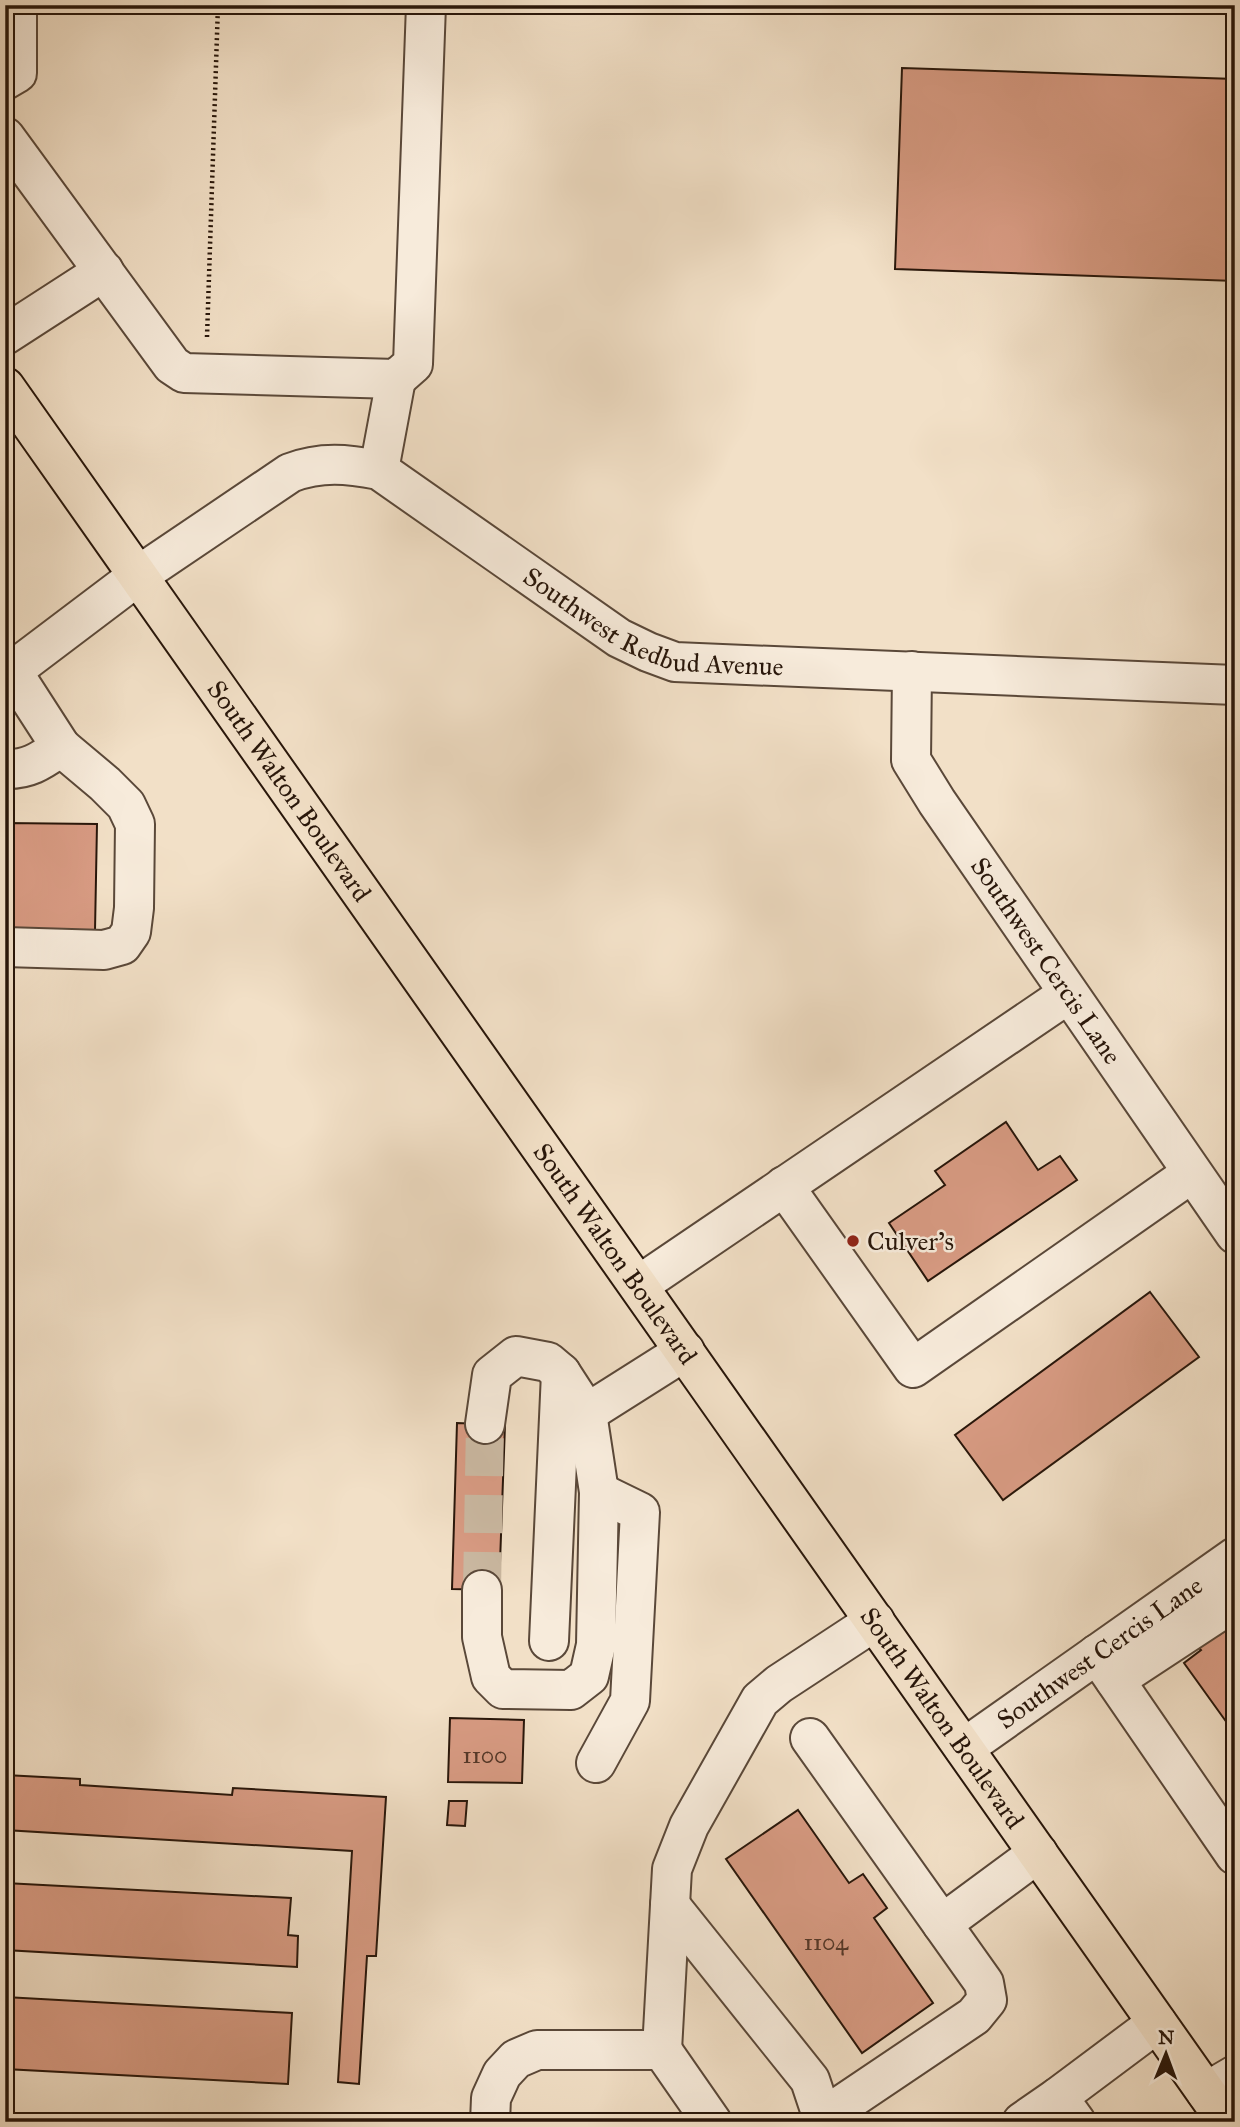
<svg xmlns="http://www.w3.org/2000/svg" width="1240" height="2127" font-family="'IM FELL Great Primer',serif">
<style>
.building{fill:#d89b83;stroke:#28160a;stroke-width:2}
.lines{fill:none;stroke-linecap:round;stroke-linejoin:round}
.minor-tunnel{stroke:#cab8a1;stroke-width:38;stroke-dasharray:38 19;stroke-linecap:butt}
.minor-casing{stroke:#5a4839;stroke-width:42}
.major-casing{stroke:#28160a;stroke-width:42}
.path{stroke:#28160a;stroke-width:4.5;stroke-dasharray:2 3.5;stroke-linecap:butt}
.minor{stroke:#f7ebdb;stroke-width:38}
.major{stroke:#f2e0c7;stroke-width:38}
.poi-dot{fill:#8f2418;stroke:#f7ebdb;stroke-width:2.5}
.labels{text-anchor:middle;dominant-baseline:central;stroke-width:5;stroke-linejoin:round;paint-order:stroke}
.number-label{font-size:23px;fill:#543728}
.street-label{font-size:26px;fill:#28160a;stroke:#f7ebdb}
.poi-label{font-size:26px;fill:#28160a;stroke:#f7ebdb;text-anchor:start}
</style>
<rect width="100%" height="100%" fill="#f2e0c7"/>
<filter id="stains"><feTurbulence type="fractalNoise" baseFrequency=".00286" numOctaves="4"/><feColorMatrix values="0 0 0 0 .2 0 0 0 0 .09 0 0 0 0 .02 0 0 0 .5 -.17"/></filter>
<radialGradient id="worn" r=".72"><stop offset=".6" stop-color="#630" stop-opacity="0"/><stop offset="1" stop-color="#630" stop-opacity=".3"/></radialGradient>
<g class="building">
<polygon points="902,68 1235,79 1235,281 895,269"/>
<polygon points="5,823 97,824 95,931 5,930"/>
<polygon points="1006,1122 1038,1170 1060,1156 1077,1180 928,1281 889,1223 945,1185 935,1171"/>
<polygon points="1150,1292 1199,1357 1003,1500 955,1435"/>
<polygon points="457,1423 505,1425 499,1590 452,1589"/>
<polygon points="1235,1624 1235,1734 1184,1663 1201,1650 1195,1643 1215,1629 1219,1635"/>
<polygon points="450,1718 524,1720 522,1783 448,1782"/>
<polygon points="5,1775 80,1779 80,1785 232,1795 233,1788 386,1797 376,1956 367,1956 359,2084 338,2082 352,1851 5,1830"/>
<polygon points="449,1801 467,1801 465,1826 447,1825"/>
<polygon points="798,1810 849,1883 863,1874 887,1908 874,1918 933,2003 862,2053 726,1859"/>
<polygon points="5,1883 291,1898 288,1935 298,1936 297,1967 5,1950"/>
<polygon points="5,1997 292,2013 288,2084 5,2069"/>
</g>
<g class="lines">
<polyline class="minor-tunnel" points="482,1590 485,1424"/>
<g class="minor-casing">
<g id="minor">
<polyline points="5,80 17,73 17,5"/>
<polyline points="5,137 172,365 184,373 396,379 413,364 426,5"/>
<polyline points="5,335 104,271"/>
<polyline points="379,470 396,379"/>
<path id="s1" d="M5,671H12L139,575L290,473C321,461 348,464 379,470L619,638L648,652L675,662L1235,685"/>
<path id="s2" d="M912,671L911,760L937,802L1235,1234"/>
<path d="M5,769C29,770 42,760 61,747L12,671"/>
<polyline points="5,947 104,950 122,945 131,932 134,908 135,824 126,805 105,784 61,747"/>
<polyline points="784,1186 913,1368 1192,1173"/>
<polyline points="639,1285 1068,994"/>
<polyline points="485,1424 492,1375 516,1356 548,1362 561,1373 587,1413 685,1351"/>
<polyline points="482,1590 482,1637 491,1677 503,1689 571,1690 589,1676 596,1645 599,1492 587,1413"/>
<polyline points="549,1641 561,1373"/>
<polyline points="1097,1654 1235,1855"/>
<polyline points="1115,1680 1235,1601"/>
<polyline points="810,1738 984,1983 987,2000 974,2016 824,2117"/>
<path id="s3" d="M964,1748L1235,1557"/>
<polyline points="596,1763 630,1701 640,1512 599,1492"/>
<polyline points="670,1905 810,2080 824,2122"/>
<polyline points="942,1924 1038,1853"/>
<polyline points="662,2050 712,2122"/>
<polyline points="1206,2092 1235,2075"/>
<polyline points="490,2122 491,2098 502,2074 516,2059 537,2050 662,2050 672,1869 689,1826 760,1700 779,1684 875,1621"/>
<polyline points="1022,2122 1058,2097"/>
<polyline points="1076,2122 1058,2097 1157,2023"/>
</g>
</g>
<g class="major-casing">
<g id="major">
<path id="s4" d="M5,387L1227,2122"/>
</g>
</g>
<polyline class="path" points="207,337 218,5"/>
<use href="#minor" class="minor"/>
<use href="#major" class="major"/>
</g>
<circle class="poi-dot" cx="853" cy="1241" r="7"/>
<g class="labels">
<g class="number-label">
<text x="485" y="1755">1100</text>
<text x="826" y="1942">1104</text>
</g>
<g class="street-label">
<text stroke="none"><textPath href="#s1" startOffset="760">Southwest Redbud Avenue</textPath></text>
<text stroke="none"><textPath href="#s4" startOffset="494">South Walton Boulevard</textPath></text>
<text stroke="none"><textPath href="#s2" startOffset="331">Southwest Cercis Lane</textPath></text>
<text stroke="none"><textPath href="#s4" startOffset="1060">South Walton Boulevard</textPath></text>
<text stroke="none"><textPath href="#s3" startOffset="166">Southwest Cercis Lane</textPath></text>
<text stroke="none"><textPath href="#s4" startOffset="1628">South Walton Boulevard</textPath></text>
</g>
<g class="poi-label">
<text x="867" y="1241">Culver's</text>
</g>
</g>
<rect width="1240" height="2127" fill="none" stroke="#f2e0c7" stroke-width="28"/>
<rect x="7" y="7" width="1226" height="2113" fill="none" stroke="#28160a" stroke-width="3.5"/>
<rect x="14" y="14" width="1212" height="2099" fill="none" stroke="#28160a" stroke-width="2"/>
<g transform="translate(1166 2054) rotate(1)" stroke="#f7ebdb" stroke-width="5" paint-order="stroke">
<path d="M0-5L12 26L0 18L-12 26Z" fill="#28160a"/>
<text y="-10" font-size="19" font-weight="bold" text-anchor="middle" fill="#28160a">N</text>
</g>
<rect width="100%" height="100%" filter="url(#stains)"/>
<rect width="100%" height="100%" fill="url(#worn)"/>
</svg>
